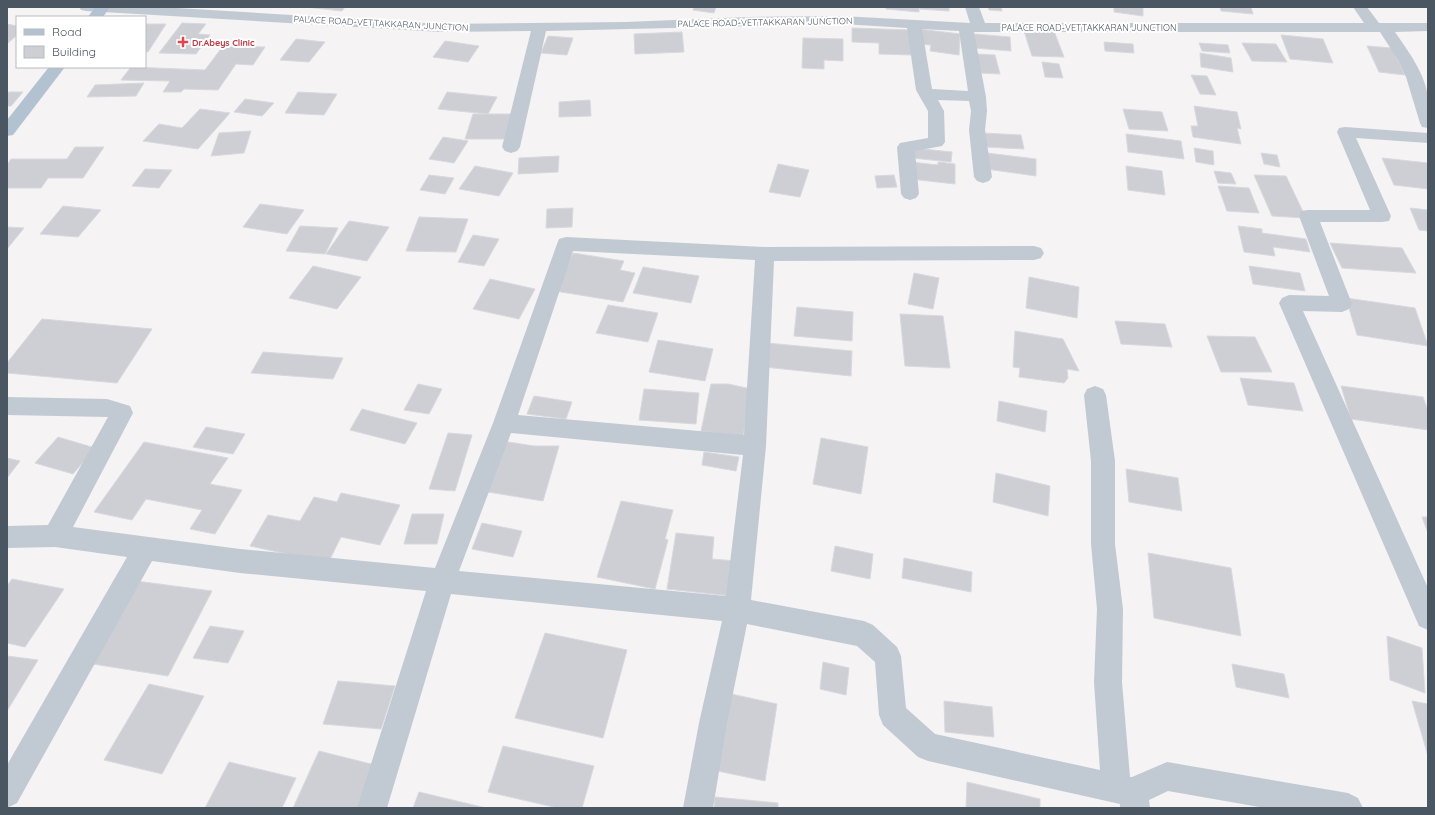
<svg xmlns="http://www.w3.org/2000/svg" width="1435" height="815" font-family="Quicksand,sans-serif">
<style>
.building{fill:#cdcfd5;stroke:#d7d9de}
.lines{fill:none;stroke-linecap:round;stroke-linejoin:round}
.minor{fill:#c1cad2;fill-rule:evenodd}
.major{fill:#b3c2d1;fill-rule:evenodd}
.health-dot{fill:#e0444e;stroke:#fff;stroke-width:1.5}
.labels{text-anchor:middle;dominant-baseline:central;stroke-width:4;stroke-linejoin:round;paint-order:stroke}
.far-street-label{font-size:9px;fill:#4a5661;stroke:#fff}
.far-health-label{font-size:9px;font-weight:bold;fill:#be3a42;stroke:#fff;text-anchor:start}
</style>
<rect width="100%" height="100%" fill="#f5f3f3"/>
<g class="building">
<polygon points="306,7 345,7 342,11"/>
<polygon points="694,7 716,7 714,13 693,10"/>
<polygon points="886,7 919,7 919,12 886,9"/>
<polygon points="920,7 949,7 949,11 920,9"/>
<polygon points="988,7 1001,7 1002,11 989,10"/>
<polygon points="1114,7 1143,7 1143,16 1114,12"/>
<polygon points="1220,7 1251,7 1253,14 1221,11"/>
<polygon points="182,23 206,24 198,34 210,35 196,54 159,53"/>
<polygon points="7,24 17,26 17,35 8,43"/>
<polygon points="145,24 166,24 148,52 145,52"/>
<polygon points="852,28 910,30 912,55 879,54 879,43 852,42"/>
<polygon points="919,29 960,34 959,55 930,51 931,45 918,44"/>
<polygon points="1024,31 1054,31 1064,57 1032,56"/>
<polygon points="682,32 684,52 635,54 634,34"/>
<polygon points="974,34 1010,37 1011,51 975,48"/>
<polygon points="1281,35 1323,39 1333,63 1290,59"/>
<polygon points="548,36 573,38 567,55 541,53"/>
<polygon points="803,38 843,39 843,61 824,60 824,69 802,68"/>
<polygon points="296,39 325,42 309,62 280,60"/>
<polygon points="445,41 479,46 468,62 433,57"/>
<polygon points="1104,42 1133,44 1134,53 1105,51"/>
<polygon points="1199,43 1228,45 1230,53 1202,51"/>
<polygon points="1242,43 1276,44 1287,62 1252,61"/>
<polygon points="223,46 265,47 253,65 236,64 218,90 184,89 181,92 163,92 170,81 121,80 131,67 205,70"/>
<polygon points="1367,46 1392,48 1405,75 1379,72"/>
<polygon points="1200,53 1231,58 1233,72 1201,67"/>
<polygon points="976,54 995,55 1000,74 980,73"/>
<polygon points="1042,62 1059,64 1063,78 1045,77"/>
<polygon points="1191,75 1207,76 1216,95 1200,94"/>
<polygon points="144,83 136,96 87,97 95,85"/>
<polygon points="9,92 23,92 11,106 7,106 7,93"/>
<polygon points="298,92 337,94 324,115 285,113"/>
<polygon points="447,92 497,97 488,114 438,109"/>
<polygon points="245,99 274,103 262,116 234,112"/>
<polygon points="590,100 591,116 559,117 559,102"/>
<polygon points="1194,106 1237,112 1241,129 1237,128 1241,144 1193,137 1191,126 1198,126"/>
<polygon points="200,109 230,113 198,149 143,141 159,124 182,128"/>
<polygon points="1123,109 1162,112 1168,131 1129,129"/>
<polygon points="473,114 513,114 506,139 465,139"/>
<polygon points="251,131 244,153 211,156 219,133"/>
<polygon points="983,133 1021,135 1024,149 985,147"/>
<polygon points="1126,134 1181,141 1184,159 1128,152"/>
<polygon points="443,137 468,141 454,163 429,159"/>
<polygon points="75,147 104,147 83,178 48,178 41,188 7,188 7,165 11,159 67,159"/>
<polygon points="913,148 952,152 951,162 912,158"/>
<polygon points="1194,148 1213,151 1214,165 1196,162"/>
<polygon points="987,153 1036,159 1036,176 986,169"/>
<polygon points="1261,153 1277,155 1280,167 1264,164"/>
<polygon points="559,156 558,172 518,174 519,158"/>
<polygon points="1382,158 1428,163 1428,189 1394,185"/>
<polygon points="911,162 938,165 938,162 955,164 955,184 911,179"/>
<polygon points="778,164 809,170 800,197 769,192"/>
<polygon points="475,166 513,173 499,196 459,189"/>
<polygon points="1126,166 1162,171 1165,195 1128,190"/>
<polygon points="145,169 172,170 159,188 132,186"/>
<polygon points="1214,171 1231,173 1236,184 1218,183"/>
<polygon points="429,175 454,178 445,194 420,190"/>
<polygon points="894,175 897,187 877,188 875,176"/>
<polygon points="1254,175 1286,176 1306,218 1272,216"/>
<polygon points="1218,186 1249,188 1259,213 1227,211"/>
<polygon points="260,204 304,210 287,234 243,227"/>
<polygon points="63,206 101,210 78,237 40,234"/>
<polygon points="573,208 572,227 546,228 547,209"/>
<polygon points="1410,208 1428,210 1428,231 1419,230"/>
<polygon points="419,217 468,219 456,252 406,251"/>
<polygon points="349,221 389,227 367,261 326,254"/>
<polygon points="300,226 338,228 325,254 286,251"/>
<polygon points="1238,226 1262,229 1262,233 1306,239 1310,252 1273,247 1275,256 1244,252"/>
<polygon points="7,227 24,228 7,249"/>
<polygon points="473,235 499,239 484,266 458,262"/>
<polygon points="1330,243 1402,248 1416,273 1342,268"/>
<polygon points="573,253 624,261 620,270 635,273 623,302 555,291"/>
<polygon points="313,266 361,277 337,309 289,298"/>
<polygon points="1249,266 1300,273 1305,291 1253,284"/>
<polygon points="643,267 699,276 691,303 633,293"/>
<polygon points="914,273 939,278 933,309 908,304"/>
<polygon points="1029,277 1079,287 1077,318 1026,308"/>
<polygon points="490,279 535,289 519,319 473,309"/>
<polygon points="1346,298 1415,308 1428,346 1357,335"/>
<polygon points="608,305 658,313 648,342 596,333"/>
<polygon points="797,307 853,312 852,341 794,336"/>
<polygon points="900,314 943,316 950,368 905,366"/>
<polygon points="42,319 152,329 117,383 7,373 7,363"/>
<polygon points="1115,321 1165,324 1172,347 1121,344"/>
<polygon points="1015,331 1063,339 1079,371 1067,369 1068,378 1064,383 1019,377 1020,368 1013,367"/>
<polygon points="1207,336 1255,337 1272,372 1221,372"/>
<polygon points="658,340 713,349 705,381 649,372"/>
<polygon points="767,343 852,351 851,376 764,367"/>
<polygon points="263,352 343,358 333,379 251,373"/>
<polygon points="1240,378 1294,383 1303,411 1248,405"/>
<polygon points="418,384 442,389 429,414 404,410"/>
<polygon points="711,384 728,384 751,389 743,437 701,431"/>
<polygon points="1341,386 1423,397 1428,411 1428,430 1351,419"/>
<polygon points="644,389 699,393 696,424 639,420"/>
<polygon points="534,396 572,402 566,419 527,414"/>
<polygon points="999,401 1047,411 1045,432 997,421"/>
<polygon points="362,409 417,423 405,444 350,430"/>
<polygon points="206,427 245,434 233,454 193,447"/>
<polygon points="448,433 472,435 455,491 429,489"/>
<polygon points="58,437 95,448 73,474 35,463"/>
<polygon points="821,438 868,447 861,494 813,484"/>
<polygon points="502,441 534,446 559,446 543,501 488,492"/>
<polygon points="144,442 228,458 210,484 242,490 215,534 190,529 202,510 146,499 132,520 94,512"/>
<polygon points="704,452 739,457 736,471 702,465"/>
<polygon points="7,458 20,461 7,478"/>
<polygon points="1126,469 1178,478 1182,511 1129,502"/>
<polygon points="996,473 1050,486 1048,516 993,502"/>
<polygon points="341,493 400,505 380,545 341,537 328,563 250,546 268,515 300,521 314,497 337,502"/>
<polygon points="621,501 673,510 665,539 668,540 655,589 597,577"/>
<polygon points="412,514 444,514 437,544 404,544"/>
<polygon points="1422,517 1428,517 1428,533"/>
<polygon points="482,523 522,531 513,557 472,549"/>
<polygon points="676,533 714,537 712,559 736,561 732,596 667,589"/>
<polygon points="835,546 873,554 870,579 831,571"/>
<polygon points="1148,553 1231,568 1241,636 1154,618"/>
<polygon points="904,558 972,572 971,592 902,578"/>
<polygon points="12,579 64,589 25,647 7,643 7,586"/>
<polygon points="136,581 212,591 168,676 87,663"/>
<polygon points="210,626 244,631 228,663 193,658"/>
<polygon points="545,633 627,650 603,738 515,718"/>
<polygon points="1387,636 1422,648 1425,693 1390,680"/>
<polygon points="7,656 38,660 7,711"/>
<polygon points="823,662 849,668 846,695 820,689"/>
<polygon points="1232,664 1284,674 1289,698 1236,687"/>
<polygon points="338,681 395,686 381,729 323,724"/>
<polygon points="149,684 204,696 162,774 104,760"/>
<polygon points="727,693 777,704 765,781 713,770"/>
<polygon points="944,701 992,707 994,737 945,732"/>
<polygon points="1412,701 1428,704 1428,756"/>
<polygon points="503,746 594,766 582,808 558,808 488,792"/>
<polygon points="319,751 379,766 361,808 293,808"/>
<polygon points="229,762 296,778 282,808 205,808"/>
<polygon points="967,782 1040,799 1040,808 966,808"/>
<polygon points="419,792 486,808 413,808"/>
<polygon points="715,797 778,803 778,808 714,808"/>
</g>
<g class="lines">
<g class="minor">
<path d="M79,7H160L441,24L625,22L749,17L842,16L970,23L965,7H979L985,23H1364L1353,7H1367L1379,23H1428V31L1395,32C1408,51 1425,73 1428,97C1429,107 1428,118 1428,128L1422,127L1420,123L1406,77L1398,60L1380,32H974L986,97L987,111L985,130L992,177L989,181L983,183L977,181L974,177L969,130L971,111L969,101L938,100L944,111L945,142L942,146L915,151L919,194L916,198L910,200L904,198L901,194L897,147L900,143L928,138V111L916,90L907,28L842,24L546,31L520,147L517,151L511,153L505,151L502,147L531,31L441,32L86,11L81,10ZM922,29L959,31L968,91L932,89Z"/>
<polygon points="1345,127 1428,133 1428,143 1356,138 1391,216 1389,221 1382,222 1320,222 1352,304 1349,309 1342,312 1303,311 1428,588 1428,630 1419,626 1279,303 1282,298 1289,295 1329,296 1299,216 1301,211 1308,210 1370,210 1337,132 1339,128"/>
<path d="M566,237L765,247L1034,246L1041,248L1044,253L1041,258L1034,260L774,261L766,446L751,600L864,621L873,625L897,647L901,656L906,708L935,734L1100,770L1094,682L1097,609L1091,544V461L1084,395L1087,389L1095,386L1103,389L1106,395L1115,461V544L1123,609L1122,682L1130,777H1132L1167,762L1348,793L1358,798L1363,808H1265L1168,791L1149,800L1150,808H1120V804L928,761L918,757L883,725L879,715L875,662L857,646L747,624L727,723L713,808H683L699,723L722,621L451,594L387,808H357L426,591L240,573L152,561L17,803L7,808V765L127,557L55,547L7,548V526L48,525L108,417L7,415V397L107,399L130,406L133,413L73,527L240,549L435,568L493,423L557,244L559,239ZM573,251L755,260L744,435L518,415ZM511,433L743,455L726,596L459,571Z"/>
</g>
<g class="major">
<polygon points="95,7 110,7 103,17 88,17"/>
<polygon points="49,67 65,67 13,135 7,136 7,120"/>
</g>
</g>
<path class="health-dot" d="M181 36h4v4h4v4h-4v4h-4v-4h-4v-4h4z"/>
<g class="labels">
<g class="far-street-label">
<text transform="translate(765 22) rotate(-1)">PALACE ROAD-VETTAKKARAN JUNCTION</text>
<text transform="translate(381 23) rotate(3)">PALACE ROAD-VETTAKKARAN JUNCTION</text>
<text x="1089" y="27">PALACE ROAD-VETTAKKARAN JUNCTION</text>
</g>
<g class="far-health-label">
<text x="192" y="42">Dr.Abeys Clinic</text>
</g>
</g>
<rect width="1435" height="815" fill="none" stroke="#4a5661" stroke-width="16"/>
<rect x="16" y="16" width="130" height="52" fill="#ffffff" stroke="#b7bbc0"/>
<rect x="24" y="29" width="20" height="6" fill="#b3c2d1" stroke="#b7bbc0"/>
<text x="52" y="36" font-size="12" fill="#4a5661">Road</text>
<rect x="24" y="46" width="20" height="12" fill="#cdcfd5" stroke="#b7bbc0"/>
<text x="52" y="56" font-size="12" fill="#4a5661">Building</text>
</svg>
